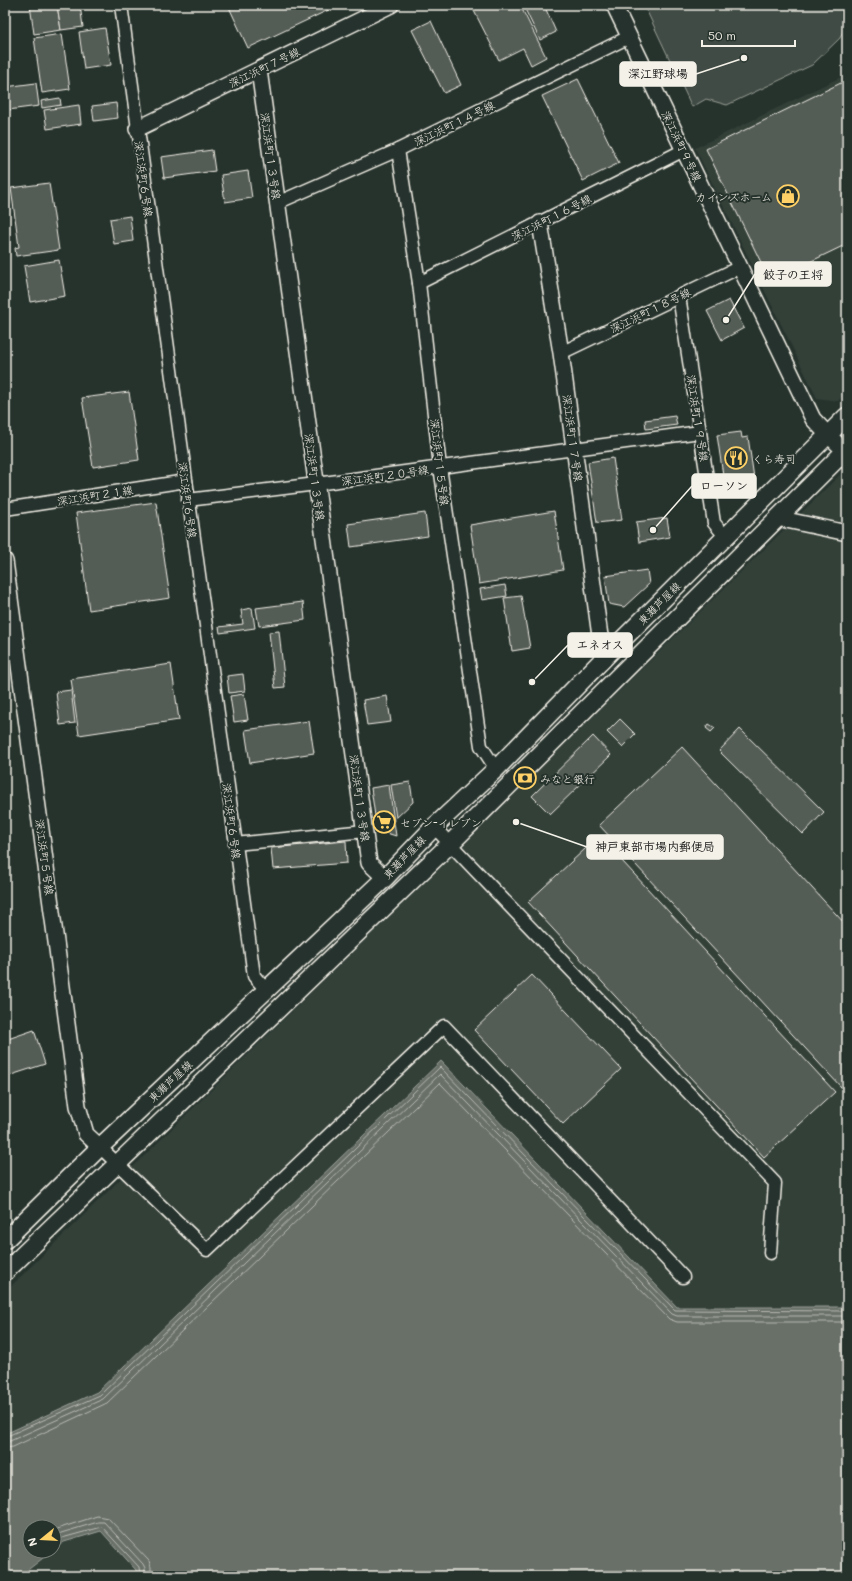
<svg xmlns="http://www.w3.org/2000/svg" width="852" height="1581" font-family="Mali,'Klee One',sans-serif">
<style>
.built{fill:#333f39}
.green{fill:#414b45;stroke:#9a9e96}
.water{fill:#676f68;stroke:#9fa39b}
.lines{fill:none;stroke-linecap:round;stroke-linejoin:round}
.shore{stroke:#bcbdb5;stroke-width:1}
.building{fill:#525c55;stroke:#f4f1e8}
.minor-casing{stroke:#f4f1e8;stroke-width:15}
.tertiary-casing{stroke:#f4f1e8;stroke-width:18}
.secondary-casing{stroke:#f4f1e8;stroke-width:20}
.minor{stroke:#26332d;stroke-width:12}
.tertiary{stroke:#26332d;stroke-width:15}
.secondary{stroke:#26332d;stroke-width:17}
.labels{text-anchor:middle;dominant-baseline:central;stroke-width:4;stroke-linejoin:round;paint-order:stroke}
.street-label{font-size:11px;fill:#f4f1e8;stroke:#26332d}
.poi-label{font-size:11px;fill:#f4f1e8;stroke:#26332d;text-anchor:start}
.leader{fill:none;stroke:#f4f1e8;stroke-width:1.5}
.callout-dot{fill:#f4f1e8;stroke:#26332d;stroke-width:1.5}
.callout{fill:#f4f1e8;stroke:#f4f1e8;stroke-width:1.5}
.callout-label{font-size:12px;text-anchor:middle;font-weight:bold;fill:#111}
</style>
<rect width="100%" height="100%" fill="#26332d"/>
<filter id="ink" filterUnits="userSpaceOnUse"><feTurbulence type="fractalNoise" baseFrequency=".025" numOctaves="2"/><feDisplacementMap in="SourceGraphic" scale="8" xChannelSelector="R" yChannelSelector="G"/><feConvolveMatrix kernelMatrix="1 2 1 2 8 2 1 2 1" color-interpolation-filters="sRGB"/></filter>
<g filter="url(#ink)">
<g class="built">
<polygon points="847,74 847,392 838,401 817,398 695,148"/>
<polygon points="847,468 847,1307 677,1307 441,1061 97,1392 5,1434 5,1292"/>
<polygon points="102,1529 137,1568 137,1576 20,1576 64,1542"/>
</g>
<polygon class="green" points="644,5 847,5 847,21 840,38 812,65 727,105 706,99 692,107"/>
<polygon class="water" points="441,1061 677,1307 847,1307 847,1576 136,1576 136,1570 101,1531 64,1542 54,1549 54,1527 30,1527 30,1551 52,1551 20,1576 5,1576 5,1434 97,1392"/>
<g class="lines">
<g class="shore">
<polyline points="5,1437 100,1395 440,1067 675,1310 847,1311"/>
<polyline points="5,1442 10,1441 103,1399 440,1074 672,1314 677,1316 847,1316"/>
<polyline points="5,1448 13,1447 107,1403 440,1083 669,1319 677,1322 847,1322"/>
<polyline points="54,1530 97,1516 108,1518 149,1561 151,1567 151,1576"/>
<polyline points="54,1538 61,1533 98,1522 104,1522 143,1564 145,1568 145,1576"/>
<polyline points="54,1544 62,1538 102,1527 139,1567 140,1576"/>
</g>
</g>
<g class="building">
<polygon points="30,5 57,5 61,30 34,34"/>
<polygon points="57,5 80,5 83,27 61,30"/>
<polygon points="228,5 339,5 248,48"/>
<polygon points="471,5 520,5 546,57 531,65 523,48 499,60"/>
<polygon points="523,5 544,5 556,32 540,40"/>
<polygon points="431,21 461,85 444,93 412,30"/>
<polygon points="105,28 111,65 84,69 79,32"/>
<polygon points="62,34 70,89 42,93 34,38"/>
<polygon points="578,79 619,163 583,181 542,96"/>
<polygon points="847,80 847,244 770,281 706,149"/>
<polygon points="36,83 39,106 8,110 5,87"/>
<polygon points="60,98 61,105 42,108 41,101"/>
<polygon points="116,103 118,118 94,121 92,106"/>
<polygon points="79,105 81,124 47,129 44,110"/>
<polygon points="212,150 215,171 164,178 161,157"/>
<polygon points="248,171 252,198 225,202 221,175"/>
<polygon points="49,183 59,250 16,256 15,248 19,247 11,188"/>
<polygon points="130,216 133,241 114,244 110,219"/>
<polygon points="59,260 65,296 30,302 24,266"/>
<polygon points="729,300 744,328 722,340 707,311"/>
<polygon points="129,392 139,460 93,467 82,398"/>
<polygon points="675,416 677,425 646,429 645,420"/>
<polygon points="741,432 742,438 748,437 754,478 747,479 747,482 735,484 735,481 724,482 717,435"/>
<polygon points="613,458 622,520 597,523 588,462"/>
<polygon points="156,502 170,598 89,610 76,513"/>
<polygon points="554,511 563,570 479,584 470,525"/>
<polygon points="425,513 428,536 351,547 348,524"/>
<polygon points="667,518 670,537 639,542 636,522"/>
<polygon points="647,570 649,584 624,607 609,604 605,576"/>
<polygon points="505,585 507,596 482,600 480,589"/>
<polygon points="521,596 530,648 512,651 504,598"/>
<polygon points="303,602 305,620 259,626 256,608"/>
<polygon points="252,608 255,628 220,633 219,627 243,624 241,610"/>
<polygon points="279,631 285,687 275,688 269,632"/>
<polygon points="171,664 179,720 79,735 71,679"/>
<polygon points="243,674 245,691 229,693 227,676"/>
<polygon points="71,690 75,723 60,725 56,692"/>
<polygon points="244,694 248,720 234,722 230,696"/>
<polygon points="387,696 391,722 367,725 363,700"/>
<polygon points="620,719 635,734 622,747 607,732"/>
<polygon points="309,721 314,753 250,763 245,730"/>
<polygon points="709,724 715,728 711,732 706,728"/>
<polygon points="740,729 824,812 803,834 719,751"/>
<polygon points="593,736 611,755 550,814 532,796"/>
<polygon points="682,747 847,926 847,1082 841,1087 599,825"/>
<polygon points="410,782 413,802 396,818 391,785"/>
<polygon points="389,785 396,836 377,830 371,788"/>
<polygon points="599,836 835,1092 764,1157 528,902"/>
<polygon points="346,841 347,863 273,869 271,848"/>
<polygon points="532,975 621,1069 563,1124 474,1030"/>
<polygon points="34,1030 45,1064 5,1077 5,1040"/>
</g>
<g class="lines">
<g class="minor-casing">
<g id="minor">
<polyline points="121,5 254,976 266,990"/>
<polyline points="398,150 419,283 440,467 481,746 496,769"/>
<polyline points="277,203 398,150 629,37"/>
<polyline points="419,283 684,150"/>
<polyline points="679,296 714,523 725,536"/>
<polyline points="561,353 740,267"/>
<polyline points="188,500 316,484 700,432"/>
<polyline points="5,509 186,481"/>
<polyline points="434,827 775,1183 770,1253"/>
<polyline points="235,844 365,831"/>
<polyline points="100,1147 207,1250 444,1026 683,1277"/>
</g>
</g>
<g class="tertiary-casing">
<g id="tertiary">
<polyline points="614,5 813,419 828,435 845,451"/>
<polyline points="259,70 369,863 385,878"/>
<polyline points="137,129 391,5"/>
<polyline points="540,223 561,353 600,636 611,651"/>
<polyline points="777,518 847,533"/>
<polyline points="5,561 78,1106 86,1134 100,1147"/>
</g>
</g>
<g class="secondary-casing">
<g id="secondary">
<polyline points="5,1240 100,1147 385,878 434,827 496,769 611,651 847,416"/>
<polyline points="5,1272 450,844 847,449"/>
</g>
</g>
<use href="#minor" class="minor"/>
<use href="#tertiary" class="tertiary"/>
<use href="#secondary" class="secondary"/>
</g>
</g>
<defs>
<g id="shop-ring" transform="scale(1.15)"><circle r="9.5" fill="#26332d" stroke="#ffd166" stroke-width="1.5"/><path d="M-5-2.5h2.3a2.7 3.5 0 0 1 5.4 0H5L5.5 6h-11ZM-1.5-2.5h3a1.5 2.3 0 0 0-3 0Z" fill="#ffd166"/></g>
<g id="restaurant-ring" transform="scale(1.15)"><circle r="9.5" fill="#26332d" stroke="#ffd166" stroke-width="1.5"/><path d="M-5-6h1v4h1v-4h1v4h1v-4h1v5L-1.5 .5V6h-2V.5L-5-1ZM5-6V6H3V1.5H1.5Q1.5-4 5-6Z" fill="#ffd166"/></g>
<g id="bank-ring" transform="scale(1.15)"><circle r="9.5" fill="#26332d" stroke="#ffd166" stroke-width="1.5"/><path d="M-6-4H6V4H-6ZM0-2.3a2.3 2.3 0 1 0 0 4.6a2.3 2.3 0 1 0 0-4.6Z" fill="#ffd166"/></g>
<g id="supermarket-ring" transform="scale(1.15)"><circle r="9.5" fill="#26332d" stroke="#ffd166" stroke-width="1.5"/><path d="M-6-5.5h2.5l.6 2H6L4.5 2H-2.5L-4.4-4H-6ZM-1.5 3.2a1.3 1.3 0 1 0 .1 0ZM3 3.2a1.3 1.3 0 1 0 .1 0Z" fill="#ffd166"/></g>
</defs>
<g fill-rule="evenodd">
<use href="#shop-ring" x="788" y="196"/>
<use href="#restaurant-ring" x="736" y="458"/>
<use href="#bank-ring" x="525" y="778"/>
<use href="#supermarket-ring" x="384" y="822"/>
</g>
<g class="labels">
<g class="street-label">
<text transform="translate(264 67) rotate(-26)">深江浜町７号線</text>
<text transform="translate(454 123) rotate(-26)">深江浜町１４号線</text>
<text transform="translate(682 146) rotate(64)">深江浜町９号線</text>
<text transform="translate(271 156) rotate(82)">深江浜町１３号線</text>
<text transform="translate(144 179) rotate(82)">深江浜町６号線</text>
<text transform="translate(551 217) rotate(-27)">深江浜町１６号線</text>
<text transform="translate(650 310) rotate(-26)">深江浜町１８号線</text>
<text transform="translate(698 418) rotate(81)">深江浜町１９号線</text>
<text transform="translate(573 438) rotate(82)">深江浜町１７号線</text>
<text transform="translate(440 462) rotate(83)">深江浜町１５号線</text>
<text transform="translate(385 475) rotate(-8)">深江浜町２０号線</text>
<text transform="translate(315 477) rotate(82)">深江浜町１３号線</text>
<text transform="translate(95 495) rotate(-9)">深江浜町２１線</text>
<text transform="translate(188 500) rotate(82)">深江浜町６号線</text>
<text transform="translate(659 603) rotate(-45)">東灘芦屋線</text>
<text transform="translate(360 798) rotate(82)">深江浜町１３号線</text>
<text transform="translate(232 821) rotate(82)">深江浜町６号線</text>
<text transform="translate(45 857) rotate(82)">深江浜町５号線</text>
<text transform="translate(404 857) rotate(-46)">東灘芦屋線</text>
<text transform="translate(170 1081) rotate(-43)">東灘芦屋線</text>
</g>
<g class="poi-label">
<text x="772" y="196" text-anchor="end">カインズホーム</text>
<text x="752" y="458">くら寿司</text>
<text x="540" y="778">みなと銀行</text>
<text x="400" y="822">セブン-イレブン</text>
</g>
</g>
<path class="leader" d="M744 58L696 74M726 320L755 274M653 530L692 486M532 682L568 645M516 822L587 847"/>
<g class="callout-dot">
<circle cx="744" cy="58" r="4"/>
<circle cx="726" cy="320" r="4"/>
<circle cx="653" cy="530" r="4"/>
<circle cx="532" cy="682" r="4"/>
<circle cx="516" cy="822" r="4"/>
</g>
<g class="callout">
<rect x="620" y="62" width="76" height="24" rx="4"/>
<rect x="755" y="262" width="76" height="24" rx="4"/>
<rect x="692" y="474" width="64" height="24" rx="4"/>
<rect x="568" y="633" width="64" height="24" rx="4"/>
<rect x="587" y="835" width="136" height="24" rx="4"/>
</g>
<g class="callout-label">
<text x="658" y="78">深江野球場</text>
<text x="793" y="279">餃子の王将</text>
<text x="724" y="490">ローソン</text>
<text x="600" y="649">エネオス</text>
<text x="655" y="851">神戸東部市場内郵便局</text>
</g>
<rect width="852" height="1581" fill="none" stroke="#26332d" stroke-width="20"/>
<rect x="10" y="10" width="832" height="1561" fill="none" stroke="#f4f1e8" stroke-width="1.5" filter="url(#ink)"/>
<g transform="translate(42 1539) rotate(252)"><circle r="19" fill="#26332d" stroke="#787f78"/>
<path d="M0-3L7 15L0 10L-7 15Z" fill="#ffd166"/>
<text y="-6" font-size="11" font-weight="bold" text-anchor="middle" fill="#f4f1e8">N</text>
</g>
<path d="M702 40v6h93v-6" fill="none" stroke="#f4f1e8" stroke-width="2"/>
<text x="708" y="40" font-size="12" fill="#f4f1e8" stroke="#26332d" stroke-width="3" paint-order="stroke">50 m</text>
</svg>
